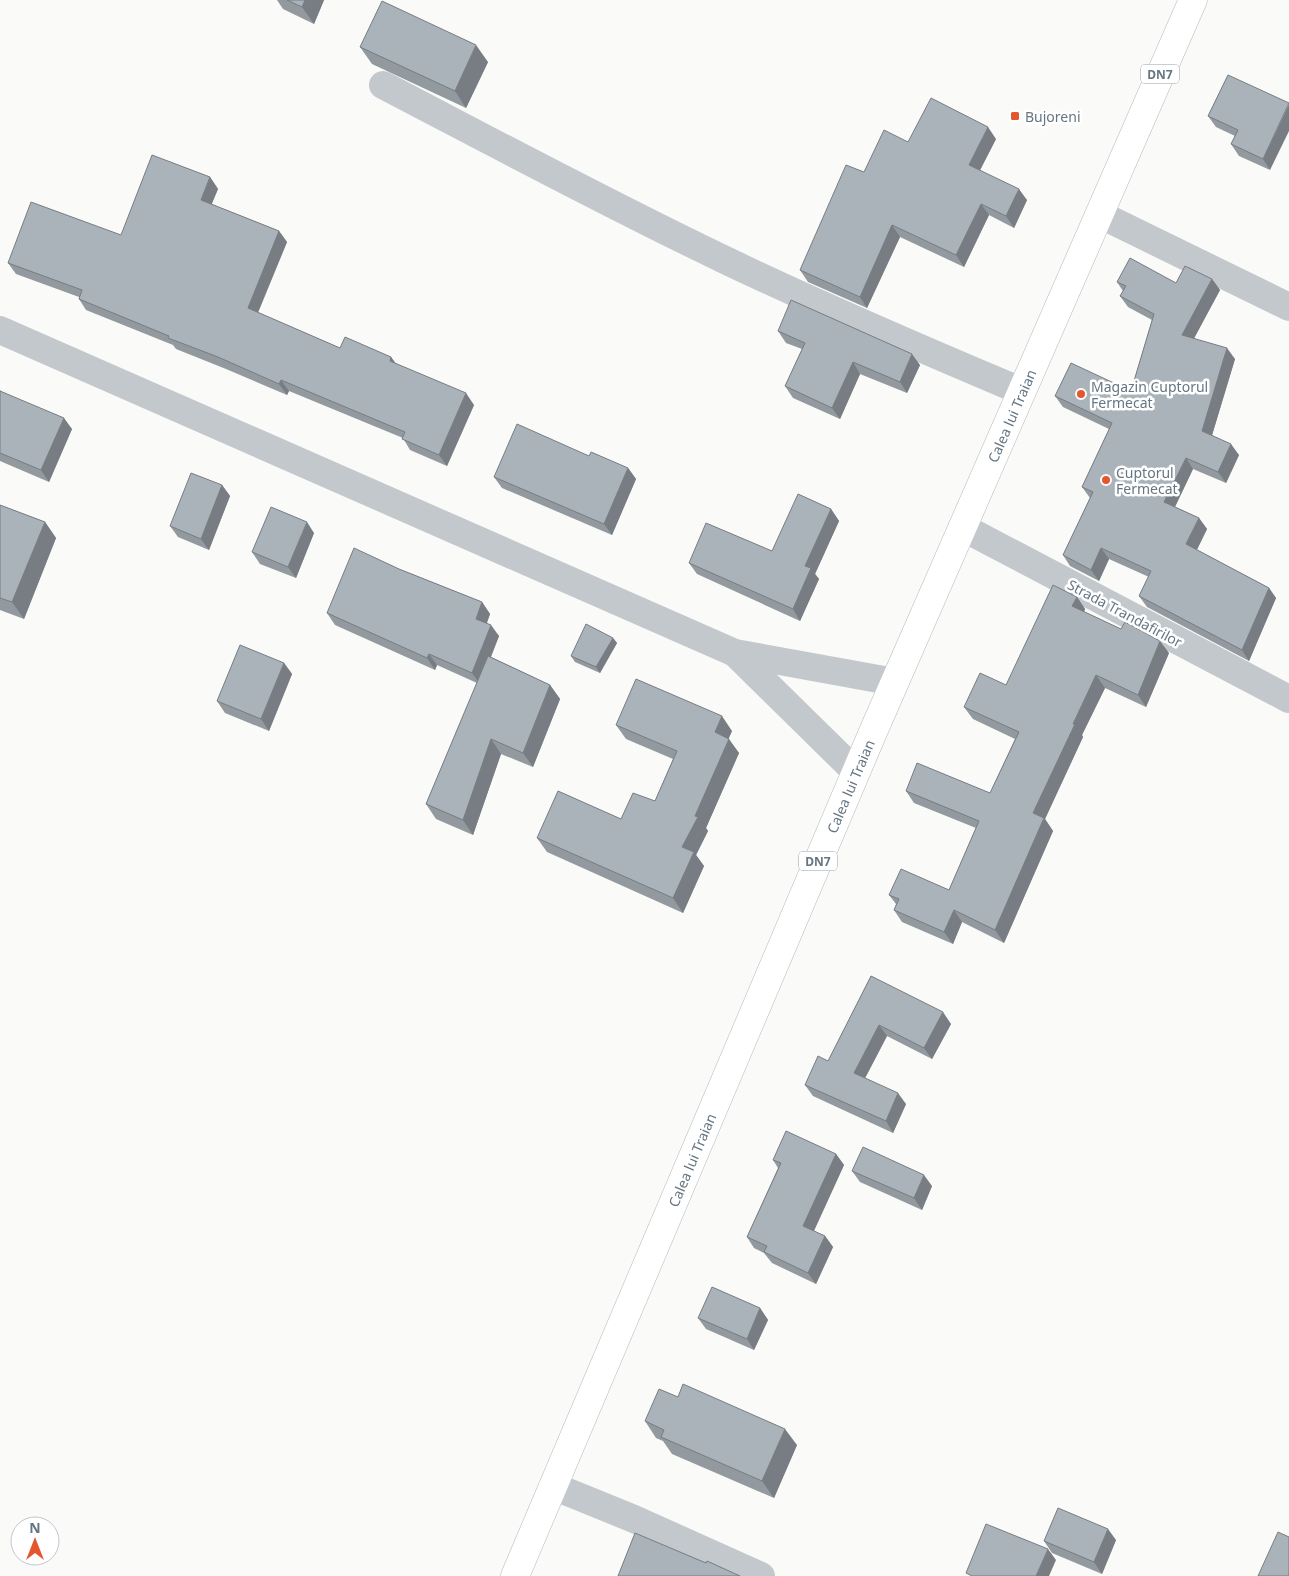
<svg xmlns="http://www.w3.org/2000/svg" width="1289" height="1576" font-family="'Noto Sans',sans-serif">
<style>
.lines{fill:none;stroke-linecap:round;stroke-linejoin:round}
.trunk-casing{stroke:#b4b9bd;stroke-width:29}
.minor{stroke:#c3c8cc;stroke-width:28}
.trunk{stroke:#fff;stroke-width:28}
.wall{fill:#929a9f}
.shaded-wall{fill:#777d82}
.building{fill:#aab3b9;stroke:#777d82}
.poi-dot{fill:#e4572e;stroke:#fff;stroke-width:2}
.labels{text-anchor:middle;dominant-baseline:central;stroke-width:5;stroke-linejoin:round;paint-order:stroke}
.shield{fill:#fff;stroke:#939fa8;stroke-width:1}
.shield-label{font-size:12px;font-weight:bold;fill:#657683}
.poi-label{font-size:14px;fill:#657683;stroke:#fff;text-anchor:start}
.street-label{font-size:14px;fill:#657683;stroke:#fff}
</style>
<rect width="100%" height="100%" fill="#fafaf8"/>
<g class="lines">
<g class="trunk-casing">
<g id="trunk">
<path id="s1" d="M515,1576L873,732L1193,0"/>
</g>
</g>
<g class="minor">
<path d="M383,85C496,144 608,204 723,259C821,306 921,349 1021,391"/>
<polyline points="1099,214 1289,307"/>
<polyline points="0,330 735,653 895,682"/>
<polyline points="962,527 1289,699"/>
<polyline points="735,653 856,772"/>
<polyline points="553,1486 634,1519 761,1576"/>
</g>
<use href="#trunk" class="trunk"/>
</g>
<g class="wall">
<polygon points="277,0 324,0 314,24 283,9"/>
<polygon points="360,47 488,62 466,108 372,64"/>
<polygon points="1228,75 1270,170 1239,156 1231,144 1235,136 1216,127 1208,116"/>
<polygon points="996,139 980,170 1027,200 1014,228 989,215 964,267 900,237 867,308 808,282 800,270 864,172 908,142"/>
<polygon points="210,177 218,189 211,204 279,231 287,242 258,313 340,348 391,357 396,364 474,405 447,466 410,450 403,438 289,391 287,395 226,369 176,349 173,345 86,310 79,299 79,297 16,274 8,263 121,235"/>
<polygon points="1212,279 1220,290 1194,338 1235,359 1212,435 1239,455 1226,483 1193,469 1175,507 1199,518 1207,529 1197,550 1269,588 1276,598 1249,661 1147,607 1139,596 1149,577 1109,559 1099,581 1070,566 1063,555 1090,498 1082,487 1109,429 1063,407 1055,396 1131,391 1152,320 1128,307 1120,296 1123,291 1117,282 1176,283"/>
<polygon points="778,331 920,365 907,393 860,374 840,419 793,398 785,386 802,349 786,343"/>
<polygon points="0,390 1,391 72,429 49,482 0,461"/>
<polygon points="589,456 628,468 636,479 612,535 502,488 494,477"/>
<polygon points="222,485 230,496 209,550 178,537 170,526"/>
<polygon points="0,505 45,522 56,538 24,619 0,610"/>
<polygon points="831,509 839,521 815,574 819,579 800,621 697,574 689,563 772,551"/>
<polygon points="314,533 296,578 260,564 252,552"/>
<polygon points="399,569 482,602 490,614 487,623 499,636 491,657 550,685 560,699 533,767 501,754 473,835 436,819 426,804 477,683 437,665 435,670 335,625 327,613"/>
<polygon points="1077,597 1085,609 1084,612 1169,653 1146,707 1105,688 1082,735 1083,737 1045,819 1053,831 1004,943 962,922 953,944 902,922 894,910 896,904 889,895 949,890 976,828 914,803 906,791 990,793 1015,739 973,719 964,707 1006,685"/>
<polygon points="613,638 617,643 600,673 575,662 571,656"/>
<polygon points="284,663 292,674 269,731 225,713 217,701"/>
<polygon points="616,725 732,731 728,739 739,753 706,828 708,831 696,855 704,866 683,913 547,852 537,838 621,819 655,801 673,759 626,739"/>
<polygon points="871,976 951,1024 932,1059 887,1036 865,1078 906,1104 893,1133 813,1096 805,1085 828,1061"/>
<polygon points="836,1154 844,1165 814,1231 825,1236 833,1247 816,1284 772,1263 764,1253 754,1248 747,1237 778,1168 773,1160"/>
<polygon points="852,1171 932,1186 922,1210 860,1182"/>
<polygon points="760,1308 768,1320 754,1350 706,1329 698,1318"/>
<polygon points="678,1397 797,1445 774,1498 672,1454 663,1441 656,1438 645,1421"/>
<polygon points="1116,1540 1102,1574 1052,1553 1044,1541"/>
</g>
<g class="shaded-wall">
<polygon points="305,0 324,0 314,24 302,7"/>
<polygon points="476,45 488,62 466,108 455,91"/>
<polygon points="1289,104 1289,131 1270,170 1263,159"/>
<polygon points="988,127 996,139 977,176 969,165"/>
<polygon points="210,177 218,189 209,211 201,200"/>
<polygon points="1019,189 1027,200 1014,228 1006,216"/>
<polygon points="981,204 989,215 964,267 956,255"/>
<polygon points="892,225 900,237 867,308 860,297"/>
<polygon points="279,231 287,242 255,319 248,308"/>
<polygon points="1212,279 1220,290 1190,346 1182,335"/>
<polygon points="1227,348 1235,359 1210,442 1202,431"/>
<polygon points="912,354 920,365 907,393 900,382"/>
<polygon points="391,357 399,368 390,361"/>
<polygon points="853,362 860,374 840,419 832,408"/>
<polygon points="281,380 289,391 287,395 279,384"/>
<polygon points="466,393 474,405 447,466 439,455"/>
<polygon points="64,418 72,429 49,482 41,470"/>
<polygon points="1231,444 1239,455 1226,483 1218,472"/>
<polygon points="1186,458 1193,469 1172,513 1164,502"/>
<polygon points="628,468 636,479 612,535 604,524"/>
<polygon points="222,485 230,496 209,550 201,539"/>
<polygon points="831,509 839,521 815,574 819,579 800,621 793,609 805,566"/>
<polygon points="1199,518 1207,529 1194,555 1186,544"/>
<polygon points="45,522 56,538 24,619 12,602"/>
<polygon points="307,522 314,533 296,578 288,567"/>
<polygon points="1101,548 1109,559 1099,581 1091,570"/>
<polygon points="1269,588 1276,598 1249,661 1242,650"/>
<polygon points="1077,597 1085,609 1081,619 1072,606"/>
<polygon points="482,602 490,614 484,630 476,619"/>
<polygon points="491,625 499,636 480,684 472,673"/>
<polygon points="613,638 617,643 600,673 596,667"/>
<polygon points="1160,641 1169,653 1146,707 1138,695"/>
<polygon points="429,654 437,665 435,670 427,658"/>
<polygon points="284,663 292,674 269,731 261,719"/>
<polygon points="1096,675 1105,688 1082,735 1083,737 1045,819 1053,831 1004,943 995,930 1033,813 1073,724"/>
<polygon points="550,685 560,699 533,767 523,753"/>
<polygon points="722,716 732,731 725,747 715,732"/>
<polygon points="491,739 501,754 473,835 463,820"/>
<polygon points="729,739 739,753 706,828 708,831 696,855 704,866 683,913 673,898 682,847 695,816"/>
<polygon points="954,910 962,922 953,944 944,932"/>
<polygon points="943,1012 951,1024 932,1059 924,1048"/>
<polygon points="879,1025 887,1036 862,1084 854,1073"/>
<polygon points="898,1093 906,1104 893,1133 886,1121"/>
<polygon points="836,1154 844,1165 811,1237 803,1226"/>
<polygon points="924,1175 932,1186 922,1210 914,1198"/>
<polygon points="825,1236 833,1247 816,1284 808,1273"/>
<polygon points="760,1308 768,1320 754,1350 747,1339"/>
<polygon points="785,1429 797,1445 774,1498 762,1481"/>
<polygon points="1108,1529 1116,1540 1102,1574 1094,1562"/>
<polygon points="1048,1549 1056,1560 1049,1576 1036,1576"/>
</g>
<g class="building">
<polygon points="287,0 305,0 302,7"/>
<polygon points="382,1 476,45 455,91 360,47"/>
<polygon points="1228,75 1289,103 1263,159 1231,144 1238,130 1208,116"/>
<polygon points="931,98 988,127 969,165 1019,189 1006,216 981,204 956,255 892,225 860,297 800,270 846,165 864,172 884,130 908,142"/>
<polygon points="152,155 210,177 201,200 279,231 248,308 340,348 345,337 391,357 390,361 466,393 439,455 402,439 405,432 281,380 279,384 218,357 168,338 169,336 79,299 82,290 8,263 31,202 121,235"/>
<polygon points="1130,258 1176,283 1185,266 1212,279 1182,335 1227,348 1202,431 1231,444 1218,472 1186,458 1164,502 1199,518 1186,544 1269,588 1242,650 1139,596 1151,571 1101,548 1091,570 1063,555 1093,492 1082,487 1112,423 1055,396 1071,363 1131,391 1154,314 1120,296 1126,286 1117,282"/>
<polygon points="791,300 912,354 900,382 853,362 832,408 785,386 805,343 778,331"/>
<polygon points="0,391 64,418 41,470 0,453"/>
<polygon points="517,424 589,456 591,452 628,468 604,524 494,477"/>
<polygon points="191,473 222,485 201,539 170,526"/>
<polygon points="798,494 831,509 805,566 811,568 793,609 689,563 706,523 772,551"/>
<polygon points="0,505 45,522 12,602 0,598"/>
<polygon points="271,507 307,522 288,567 252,552"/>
<polygon points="354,548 399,569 482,602 476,619 491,625 472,673 429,654 427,658 327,613"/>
<polygon points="1053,585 1077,597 1072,606 1121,629 1125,622 1160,641 1138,695 1096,675 1073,724 1075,724 1033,813 1044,818 995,930 954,910 944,932 894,910 899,899 889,895 901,869 949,890 979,821 906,791 917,763 990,793 1019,732 964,707 980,673 1006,685"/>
<polygon points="586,624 613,638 596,667 571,656"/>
<polygon points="240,645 284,663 261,719 217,701"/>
<polygon points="488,656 550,685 523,753 491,739 463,820 426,804"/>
<polygon points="636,679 722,716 715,732 729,739 695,816 698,817 682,847 694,852 673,898 537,838 558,791 621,819 633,793 655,801 677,751 616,725"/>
<polygon points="871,976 943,1012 924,1048 879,1025 854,1073 898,1093 886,1121 805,1085 818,1056 828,1061"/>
<polygon points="786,1131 836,1154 803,1226 825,1236 808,1273 764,1252 767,1246 747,1237 781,1163 773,1160"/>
<polygon points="863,1147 924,1175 914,1198 852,1171"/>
<polygon points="712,1287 760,1308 747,1339 698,1318"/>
<polygon points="683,1384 785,1429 762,1481 661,1437 664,1430 645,1421 659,1389 678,1397"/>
<polygon points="1058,1508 1108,1529 1094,1562 1044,1541"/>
<polygon points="986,1524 1048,1549 1036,1576 972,1576 966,1573"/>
<polygon points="1278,1532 1289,1537 1289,1576 1258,1576"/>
<polygon points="635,1533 706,1563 707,1561 740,1576 618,1576"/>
</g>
<g class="poi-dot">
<rect x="1010" y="111" width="10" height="10" rx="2.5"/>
<circle cx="1081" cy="394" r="5"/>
<circle cx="1106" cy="480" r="5"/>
</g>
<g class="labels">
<g class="shield">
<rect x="1141" y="64.5" width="38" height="19" rx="4"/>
<rect x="799" y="851.5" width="38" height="19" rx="4"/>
</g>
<g class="shield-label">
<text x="1160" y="74">DN7</text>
<text x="818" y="861">DN7</text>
</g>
<g class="poi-label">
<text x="1025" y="116">Bujoreni</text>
<text x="1091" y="386">Magazin Cuptorul<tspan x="1091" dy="16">Fermecat</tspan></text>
<text x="1116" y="472">Cuptorul<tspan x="1116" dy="16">Fermecat</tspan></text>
</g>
<g class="street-label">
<text stroke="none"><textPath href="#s1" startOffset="1262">Calea lui Traian</textPath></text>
<text transform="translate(1125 613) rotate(28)">Strada Trandafirilor</text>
<text stroke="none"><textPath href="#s1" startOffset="858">Calea lui Traian</textPath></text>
<text stroke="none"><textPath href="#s1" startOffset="452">Calea lui Traian</textPath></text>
</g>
</g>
<g transform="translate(35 1541)"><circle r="24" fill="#ffffff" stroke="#c1c8cd"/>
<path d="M0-4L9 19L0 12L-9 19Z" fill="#e4572e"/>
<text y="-8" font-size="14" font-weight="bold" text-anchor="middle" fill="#657683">N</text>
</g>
</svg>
